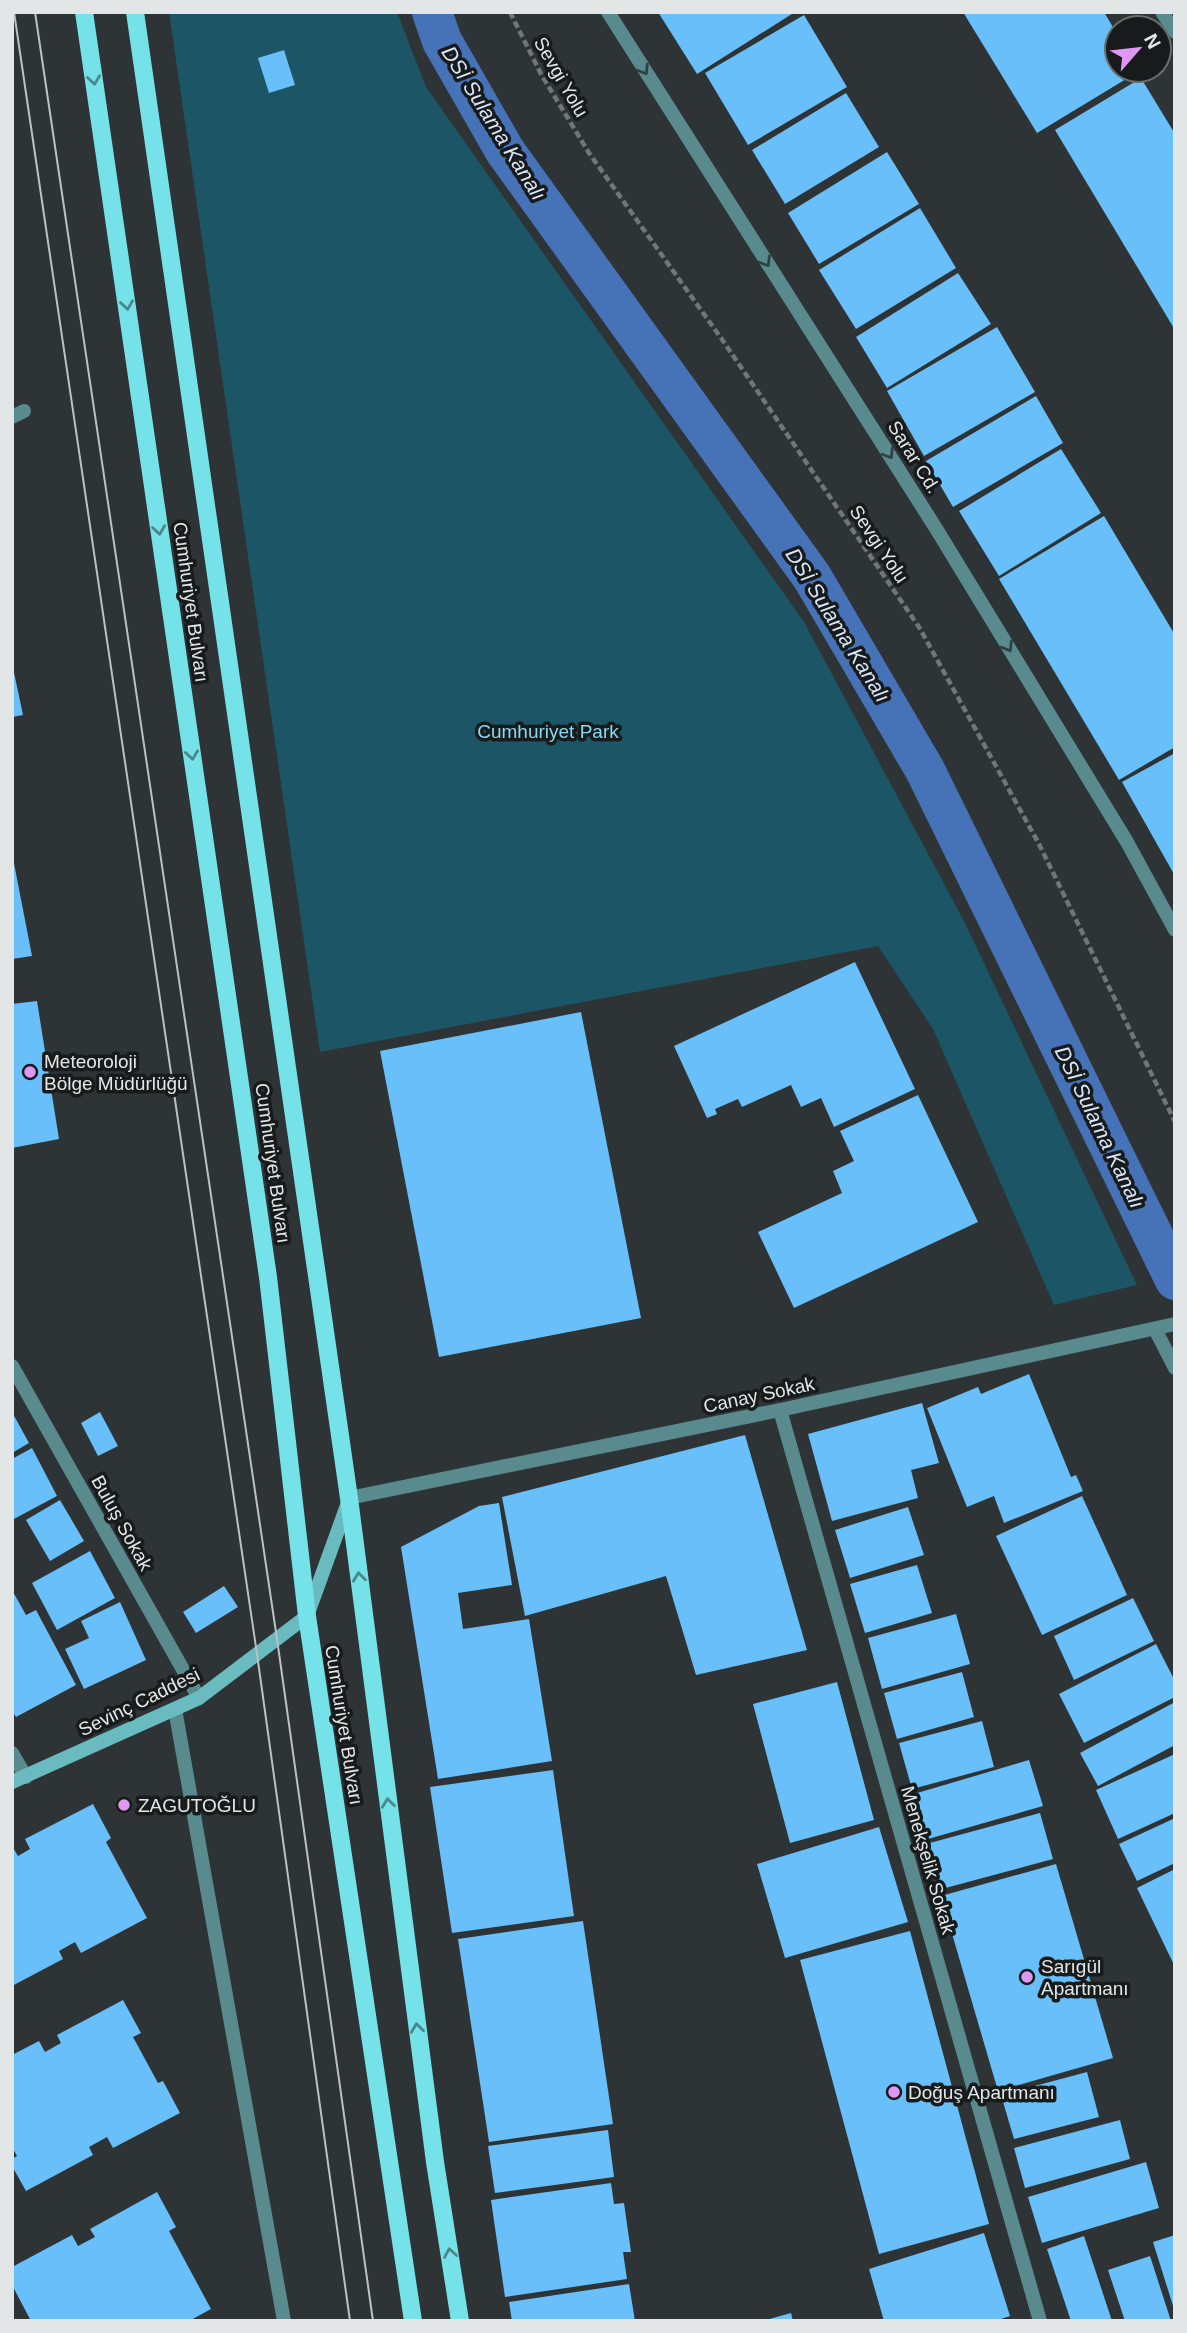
<svg xmlns="http://www.w3.org/2000/svg" width="1187" height="2333" font-family="Arial,sans-serif">
<style>
.green{fill:#1c5666}
.lines{fill:none;stroke-linecap:round;stroke-linejoin:round}
.canal{stroke:#4672b7;stroke-width:40}
.building{fill:#68bff9}
.path{stroke:#717677;stroke-width:4.5;stroke-dasharray:7 3.5;stroke-linecap:butt}
.minor{stroke:#598a8d;stroke-width:14}
.secondary{stroke:#69bbc0;stroke-width:14}
.primary{stroke:#75e1e8;stroke-width:18}
.tram{stroke:#bdc1c2;stroke-width:2}
.oneway{stroke:#2f4243}
.oneway2{stroke:#4b888c}
.poi-dot{fill:#de98f3;stroke:#181b1b;stroke-width:2.5}
.labels{text-anchor:middle;dominant-baseline:central;stroke-width:7;stroke-linejoin:round;paint-order:stroke}
.street-label{font-size:19px;fill:#e2e6e7;stroke:#181b1b}
.park-label{font-size:19px;fill:#85d9f3;stroke:#181b1b}
.poi-label{font-size:19px;fill:#e2e6e7;stroke:#181b1b;text-anchor:start}
.water-label{font-size:21px;font-style:italic;fill:#d9e5f8;stroke:#181b1b}
</style>
<rect width="100%" height="100%" fill="#2e3335"/>
<polygon class="green" points="169,12 397,12 426,87 804,622 964,921 1137,1285 1054,1305 933,1029 878,946 320,1052"/>
<g class="lines">
<polyline class="canal" points="432,12 442,41 505,151 812,577 925,770 1175,1280"/>
</g>
<g class="building">
<polygon points="658,12 795,12 697,74"/>
<polygon points="963,12 1104,12 1117,34 1117,70 1141,70 1037,133"/>
<polygon points="804,15 847,87 748,145 705,73"/>
<polygon points="284,50 295,85 269,93 258,58"/>
<polygon points="1141,78 1175,134 1175,330 1055,130"/>
<polygon points="846,93 879,147 785,204 752,150"/>
<polygon points="887,152 919,204 819,264 788,213"/>
<polygon points="920,208 956,268 856,329 819,270"/>
<polygon points="958,273 991,324 887,388 856,337"/>
<polygon points="997,327 1035,392 924,456 887,391"/>
<polygon points="1036,396 1063,443 953,507 926,461"/>
<polygon points="1061,449 1101,513 999,576 959,511"/>
<polygon points="1104,516 1175,635 1175,747 1119,780 999,579"/>
<polygon points="12,663 23,715 12,717"/>
<polygon points="1175,753 1175,876 1122,782"/>
<polygon points="12,853 32,956 12,959"/>
<polygon points="855,962 915,1089 834,1127 821,1098 801,1107 791,1085 742,1107 738,1099 715,1109 717,1114 707,1118 674,1046"/>
<polygon points="37,1001 59,1139 12,1148 12,1004"/>
<polygon points="581,1012 641,1318 439,1357 380,1051"/>
<polygon points="918,1095 978,1222 794,1308 758,1232 842,1193 833,1171 854,1161 840,1131"/>
<polygon points="1029,1374 1071,1477 1076,1475 1083,1491 1004,1523 994,1496 967,1507 927,1408 978,1387 981,1394"/>
<polygon points="922,1403 939,1463 911,1470 918,1498 832,1521 808,1434"/>
<polygon points="12,1412 29,1443 12,1453"/>
<polygon points="100,1412 118,1446 98,1456 81,1423"/>
<polygon points="745,1435 807,1650 696,1675 666,1576 525,1616 502,1497"/>
<polygon points="32,1448 57,1496 12,1520 12,1459"/>
<polygon points="1082,1496 1127,1595 1042,1635 996,1536"/>
<polygon points="60,1500 84,1541 50,1561 26,1520"/>
<polygon points="499,1503 512,1585 458,1593 463,1629 529,1619 552,1761 438,1779 401,1547 479,1506"/>
<polygon points="908,1507 924,1555 850,1578 835,1530"/>
<polygon points="90,1551 115,1598 57,1630 32,1583"/>
<polygon points="917,1565 932,1613 865,1633 850,1584"/>
<polygon points="224,1586 238,1607 196,1633 183,1612"/>
<polygon points="12,1590 26,1615 36,1610 76,1685 16,1717 12,1711"/>
<polygon points="1133,1598 1154,1641 1074,1680 1054,1636"/>
<polygon points="120,1602 146,1660 84,1689 65,1649 89,1638 81,1621"/>
<polygon points="956,1614 970,1664 882,1689 868,1638"/>
<polygon points="1156,1644 1175,1681 1175,1697 1084,1743 1059,1694"/>
<polygon points="962,1672 974,1717 897,1739 884,1693"/>
<polygon points="837,1682 874,1820 790,1843 753,1704"/>
<polygon points="1175,1702 1175,1745 1098,1786 1080,1753"/>
<polygon points="982,1721 994,1767 912,1789 899,1743"/>
<polygon points="1175,1754 1175,1813 1118,1839 1096,1790"/>
<polygon points="1029,1760 1043,1806 921,1841 907,1796"/>
<polygon points="553,1770 574,1916 452,1933 430,1787"/>
<polygon points="93,1804 111,1838 106,1842 147,1918 81,1953 75,1942 59,1951 63,1959 12,1986 12,1846 18,1856 30,1849 25,1839"/>
<polygon points="1040,1813 1053,1859 938,1890 926,1844"/>
<polygon points="1175,1818 1175,1863 1137,1881 1119,1844"/>
<polygon points="879,1827 908,1922 785,1958 757,1864"/>
<polygon points="1056,1864 1113,2058 998,2091 941,1896"/>
<polygon points="1175,1869 1175,1967 1137,1888"/>
<polygon points="583,1921 613,2124 489,2142 458,1939"/>
<polygon points="910,1931 989,2224 879,2254 800,1960"/>
<polygon points="123,2000 141,2033 133,2037 158,2083 163,2081 180,2113 113,2148 107,2137 89,2147 93,2155 26,2191 12,2166 12,2159 17,2156 12,2147 12,2055 39,2041 45,2052 61,2043 57,2035"/>
<polygon points="1087,2072 1099,2117 1014,2139 1001,2095"/>
<polygon points="1120,2120 1130,2159 1025,2188 1014,2148"/>
<polygon points="608,2130 614,2177 495,2193 488,2146"/>
<polygon points="1146,2162 1159,2208 1042,2243 1028,2197"/>
<polygon points="611,2183 614,2204 624,2203 631,2252 623,2252 627,2279 505,2297 491,2200"/>
<polygon points="157,2192 176,2227 169,2231 211,2309 189,2321 31,2321 12,2285 12,2267 72,2235 78,2246 95,2237 90,2229"/>
<polygon points="984,2233 1010,2316 995,2321 884,2321 869,2269"/>
<polygon points="1175,2235 1175,2309 1174,2309 1153,2242"/>
<polygon points="1084,2236 1112,2321 1071,2321 1047,2249"/>
<polygon points="1150,2256 1171,2321 1125,2321 1108,2270"/>
<polygon points="629,2284 635,2321 512,2321 509,2302"/>
<polygon points="791,2313 793,2321 766,2321 766,2320"/>
</g>
<g class="lines">
<polyline class="path" points="510,12 541,74 589,153 721,338 919,627 1039,844 1175,1122"/>
<g class="minor">
<polyline points="608,12 937,530 1127,842 1175,930"/>
<polyline points="1162,12 1175,32"/>
<polyline points="12,417 24,411"/>
<polyline points="1155,1329 1175,1368"/>
<polyline points="12,1366 199,1698"/>
<polyline points="780,1410 1040,2321"/>
<polyline points="349,1498 780,1410 1175,1324"/>
<polyline points="175,1709 284,2321"/>
<polyline points="12,1753 26,1777"/>
</g>
<polyline class="secondary" points="12,1782 199,1698 307,1616 349,1500"/>
<g class="primary">
<polyline points="84,12 268,1277 307,1616 413,2321"/>
<polyline points="135,12 349,1498 435,2162 460,2321"/>
</g>
<g class="tram">
<polyline points="14,12 257,1654 350,2321"/>
<polyline points="35,12 277,1639 373,2321"/>
</g>
</g>
<defs><path id="oneway-chevron" d="M-2-3.5L2.5 0L-2 3.5" fill="none" stroke-width="1.6" stroke-linecap="round" stroke-linejoin="round" transform="scale(1.75)"/></defs>
<g class="oneway">
<use href="#oneway-chevron" transform="translate(644 70) rotate(58)"/>
<use href="#oneway-chevron" transform="translate(766 262) rotate(58)"/>
<use href="#oneway-chevron" transform="translate(889 454) rotate(58)"/>
<use href="#oneway-chevron" transform="translate(1008 647) rotate(59)"/>
</g>
<g class="oneway2">
<use href="#oneway-chevron" transform="translate(94 80) rotate(82)"/>
<use href="#oneway-chevron" transform="translate(127 305) rotate(82)"/>
<use href="#oneway-chevron" transform="translate(159 530) rotate(82)"/>
<use href="#oneway-chevron" transform="translate(192 755) rotate(82)"/>
<use href="#oneway-chevron" transform="translate(359 1577) rotate(-97)"/>
<use href="#oneway-chevron" transform="translate(388 1803) rotate(-97)"/>
<use href="#oneway-chevron" transform="translate(417 2028) rotate(-97)"/>
<use href="#oneway-chevron" transform="translate(450 2253) rotate(-99)"/>
</g>
<g class="poi-dot">
<circle cx="30" cy="1072" r="7"/>
<circle cx="124" cy="1805" r="7"/>
<circle cx="1027" cy="1977" r="7"/>
<circle cx="894" cy="2092" r="7"/>
</g>
<g class="labels">
<g class="street-label">
<text transform="translate(561 77) rotate(60)">Sevgi Yolu</text>
<text transform="translate(914 457) rotate(58)">Sarar Cd.</text>
<text transform="translate(879 544) rotate(56)">Sevgi Yolu</text>
<text transform="translate(191 602) rotate(82)">Cumhuriyet Bulvarı</text>
<text transform="translate(273 1163) rotate(82)">Cumhuriyet Bulvarı</text>
<text transform="translate(759 1395) rotate(-12)">Canay Sokak</text>
<text transform="translate(122 1523) rotate(61)">Buluş Sokak</text>
<text transform="translate(139 1702) rotate(-26)">Sevinç Caddesi</text>
<text transform="translate(344 1725) rotate(81)">Cumhuriyet Bulvarı</text>
<text transform="translate(928 1860) rotate(74)">Menekşelik Sokak</text>
</g>
<g class="park-label">
<text x="548" y="731">Cumhuriyet Park</text>
</g>
<g class="poi-label">
<text x="44" y="1061">Meteoroloji<tspan x="44" dy="22">Bölge Müdürlüğü</tspan></text>
<text x="138" y="1805">ZAGUTOĞLU</text>
<text x="1041" y="1966">Sarıgül<tspan x="1041" dy="22">Apartmanı</tspan></text>
<text x="908" y="2092">Doğuş Apartmanı</text>
</g>
<g class="water-label">
<text transform="translate(494 123) rotate(58)">DSİ Sulama Kanalı</text>
<text transform="translate(838 625) rotate(58)">DSİ Sulama Kanalı</text>
<text transform="translate(1100 1127) rotate(64)">DSİ Sulama Kanalı</text>
</g>
</g>
<rect width="1187" height="2333" fill="none" stroke="#e2e6e7" stroke-width="28"/>
<g transform="translate(1138 49) rotate(62)"><circle r="33" fill="#181b1b" stroke="#696c6d" stroke-width="2"/>
<path d="M0-5L12 26L0 18L-12 26Z" fill="#de98f3"/>
<text y="-10" font-size="19" font-weight="bold" text-anchor="middle" fill="#e2e6e7">N</text>
</g>
</svg>
